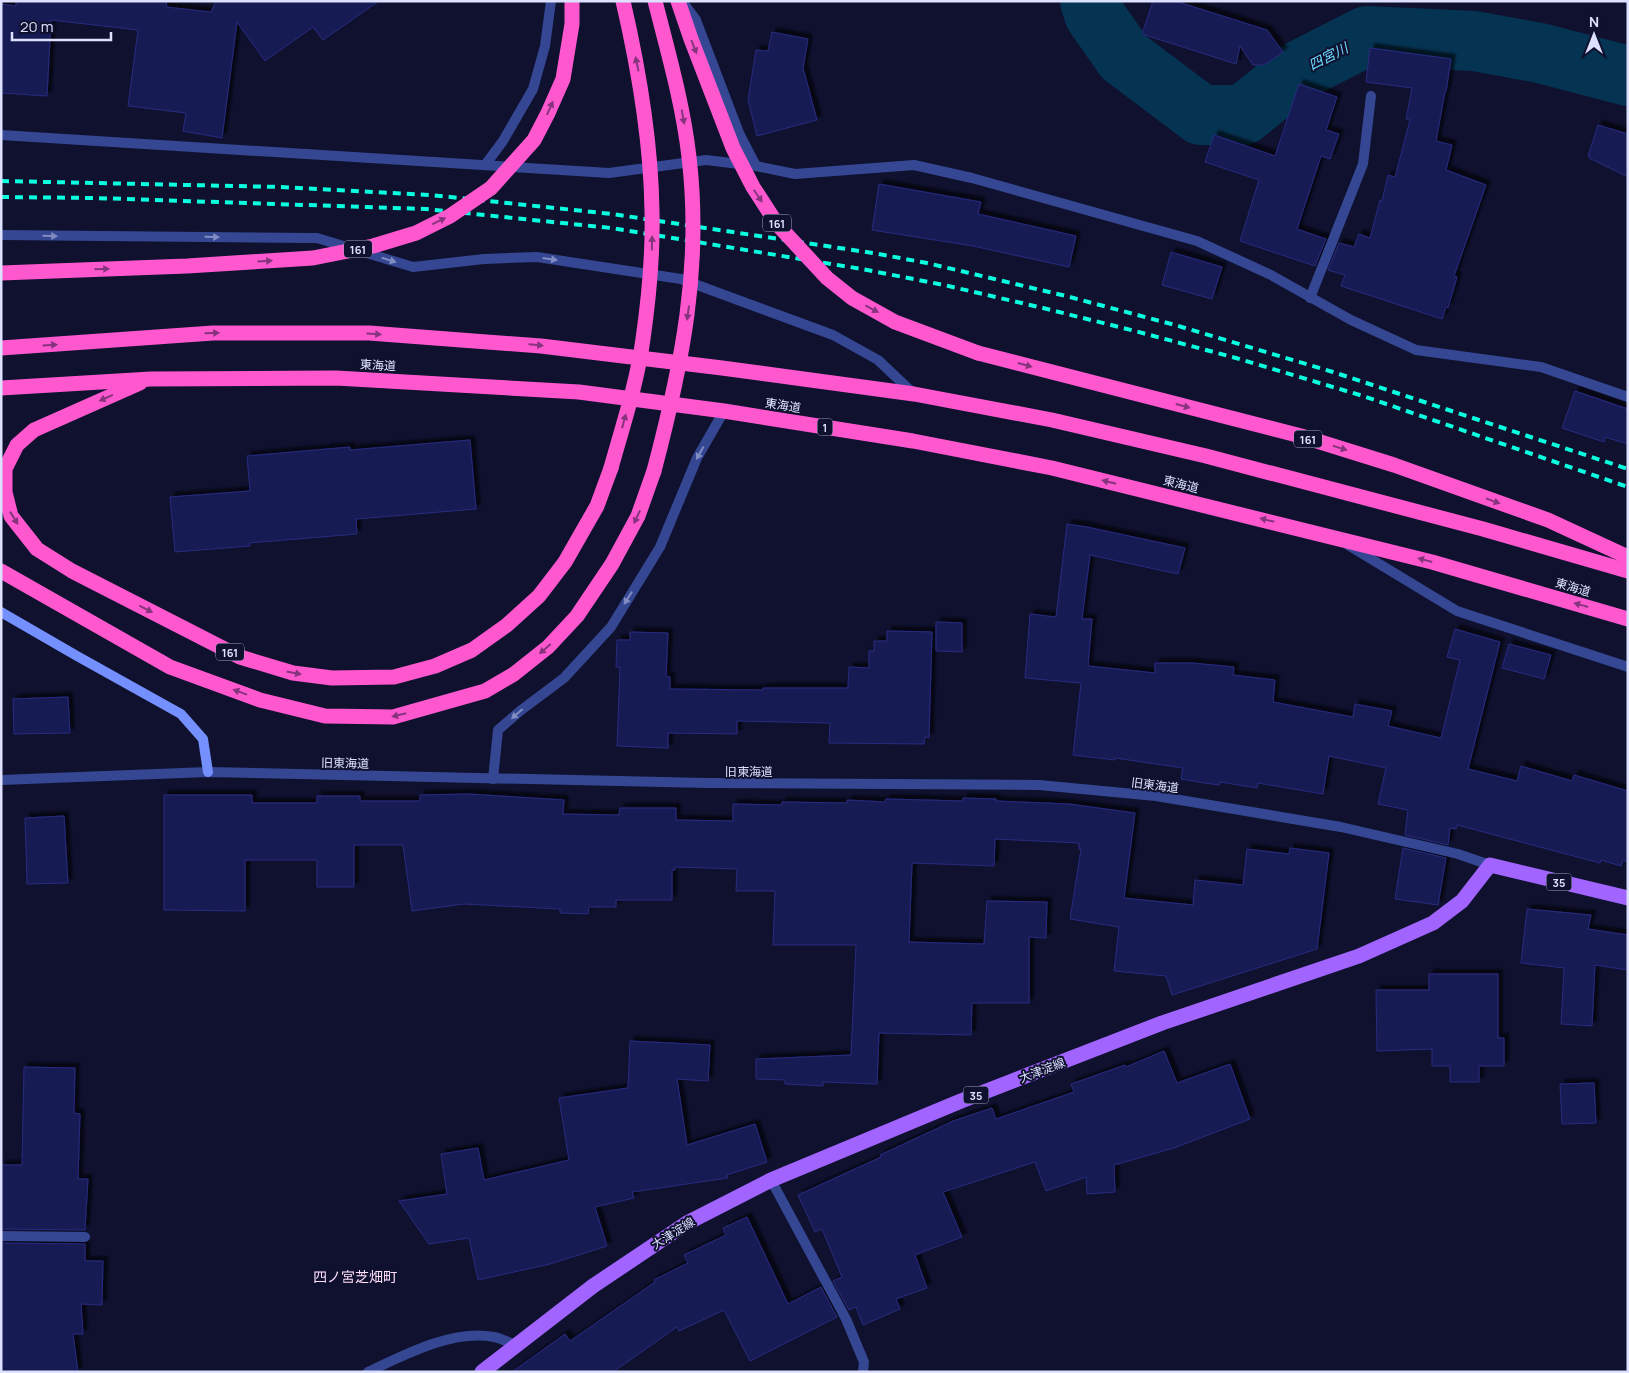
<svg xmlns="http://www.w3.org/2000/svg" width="1629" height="1373" font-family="Manrope,'Noto Sans JP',sans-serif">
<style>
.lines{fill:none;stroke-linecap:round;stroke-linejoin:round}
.river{stroke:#053352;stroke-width:60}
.building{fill:#191a52;stroke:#282b80;filter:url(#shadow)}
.lane{stroke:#354792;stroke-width:10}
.street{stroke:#354792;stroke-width:10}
.secondary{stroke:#7490ff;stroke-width:10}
.primary{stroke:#a164ff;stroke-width:15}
.highway{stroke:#ff58cf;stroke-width:15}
.rail{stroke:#09ffdf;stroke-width:4;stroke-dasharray:8 6;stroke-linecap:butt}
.highway-bridge{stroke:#ff58cf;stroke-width:15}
.oneway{fill:#87347f}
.oneway2{fill:#818cc3}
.labels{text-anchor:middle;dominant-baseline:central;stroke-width:4;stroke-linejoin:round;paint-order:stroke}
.shield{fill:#0f112f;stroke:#9fa3c1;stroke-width:1}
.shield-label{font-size:11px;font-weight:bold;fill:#dde1ff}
.street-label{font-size:12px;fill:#dde1ff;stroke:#0f112f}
.water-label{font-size:14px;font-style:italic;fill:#6bddff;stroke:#0f112f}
.neighbourhood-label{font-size:14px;fill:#ffdffb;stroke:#0f112f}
</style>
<defs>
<filter id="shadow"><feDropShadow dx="4.5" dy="-4.5" stdDeviation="1" flood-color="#0009"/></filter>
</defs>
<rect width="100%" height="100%" fill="#0f112f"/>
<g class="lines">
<polyline class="river" points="1090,1 1094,14 1124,57 1201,115 1243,115 1298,71 1367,36 1474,41 1540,53 1628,76"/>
</g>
<g class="building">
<polygon points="16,1 167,1 166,7 211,12 216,1 379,1 323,40 313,27 265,61 237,22 222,138 183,131 186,113 128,106 138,30 51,20 47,96 1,93 1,4 16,6"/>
<polygon points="1153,1 1175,1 1267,30 1283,52 1264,65 1253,65 1240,46 1236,64 1142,34"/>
<polygon points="772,32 808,39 803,68 817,120 757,136 748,100 756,50 768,51"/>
<polygon points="1370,48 1451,59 1446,92 1445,92 1436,141 1452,145 1446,170 1486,185 1454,276 1457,277 1448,308 1446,307 1442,319 1341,286 1345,275 1328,270 1339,243 1354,247 1359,234 1370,238 1380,200 1382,201 1388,175 1395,177 1410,120 1406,119 1412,88 1366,82"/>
<polygon points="1299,84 1337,97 1326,130 1339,134 1330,159 1321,156 1297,229 1326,239 1315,266 1240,241 1259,180 1205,162 1214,135 1275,156"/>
<polygon points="1598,125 1628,134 1628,177 1589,158 1590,156 1588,156"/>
<polygon points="879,184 981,202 978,214 1076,236 1069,267 973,246 872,230"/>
<polygon points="1171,252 1222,267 1212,299 1162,285"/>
<polygon points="1575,391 1628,409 1628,444 1605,437 1604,442 1562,428"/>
<polygon points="470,440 476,509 356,519 357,534 249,543 250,546 175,552 170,497 250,491 247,456 350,447 350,450"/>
<polygon points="1067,524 1087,527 1185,548 1178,574 1090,555 1082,619 1092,619 1088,666 1155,673 1155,663 1192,663 1234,667 1233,675 1275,680 1273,702 1353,717 1355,704 1392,711 1388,726 1441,738 1460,660 1447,657 1455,629 1500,642 1468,769 1517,781 1521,766 1572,781 1574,775 1628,791 1628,862 1623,860 1621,866 1601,860 1600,863 1457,825 1456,829 1450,828 1448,845 1405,835 1408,810 1378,804 1386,768 1329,756 1323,794 1258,783 1257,788 1220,782 1219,785 1198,782 1181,779 1183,768 1115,758 1115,760 1073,755 1081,683 1025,678 1030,614 1056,617"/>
<polygon points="936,622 962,623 962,652 936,651"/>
<polygon points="887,631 932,632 929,738 925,737 924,744 829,743 830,723 737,721 737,734 668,733 668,748 617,746 620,667 616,667 617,640 630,640 630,632 668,633 666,676 670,677 670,689 763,690 763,688 848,688 849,667 869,668 869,651 874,651 874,641 887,641"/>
<polygon points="1509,644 1551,655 1544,679 1502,668"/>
<polygon points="68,697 70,733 14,734 13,699"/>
<polygon points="468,794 564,800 563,814 619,815 620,808 676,808 676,820 733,821 733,804 782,805 782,802 847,803 847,800 885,802 886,799 963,801 963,798 996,799 996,801 1069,804 1135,813 1124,898 1193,905 1195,880 1243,885 1247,849 1289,854 1290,848 1329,853 1317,949 1172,995 1166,976 1114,971 1119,927 1070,919 1081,849 1079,849 1079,843 995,839 994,866 913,863 912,864 909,942 984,944 987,901 1047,902 1046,938 1029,937 1029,1003 972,1003 971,1035 879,1033 877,1084 823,1082 823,1086 785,1084 785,1080 756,1079 756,1059 851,1055 856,945 773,945 775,891 736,891 737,869 675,867 675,870 672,870 672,900 616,900 616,907 589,907 588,914 560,913 560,909 464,904 412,911 403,845 354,845 354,887 317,887 317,860 245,860 245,911 164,910 164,795 252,795 252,803 317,803 317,796 360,796 360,801 420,801 420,795"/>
<polygon points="64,816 68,883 27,884 25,818"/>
<polygon points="1403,848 1446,858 1438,905 1395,899"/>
<polygon points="1527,909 1591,915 1588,929 1628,935 1628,970 1595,965 1592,1026 1561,1024 1564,968 1521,963"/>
<polygon points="1429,974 1498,974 1498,1038 1504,1038 1504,1066 1479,1066 1479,1082 1450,1082 1450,1066 1432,1066 1432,1049 1377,1051 1376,990 1429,990"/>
<polygon points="630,1041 710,1045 708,1081 677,1079 687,1145 755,1124 767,1162 727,1175 728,1178 632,1192 634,1198 595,1207 607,1246 550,1264 478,1280 469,1238 429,1244 399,1201 447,1194 441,1154 478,1148 484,1180 569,1160 559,1098 628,1088"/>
<polygon points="1164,1051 1177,1083 1230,1064 1250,1119 1174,1148 1114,1165 1115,1192 1087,1194 1086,1177 1046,1191 1035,1162 943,1192 962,1237 915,1255 927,1288 896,1299 900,1309 863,1325 856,1307 849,1310 833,1281 842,1277 822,1229 815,1232 798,1195 881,1157 880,1155 953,1121 992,1108 996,1119 1074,1092 1071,1084 1125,1065 1126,1067"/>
<polygon points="24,1067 75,1068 74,1113 80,1114 78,1179 88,1179 85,1230 1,1229 1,1165 22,1165"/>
<polygon points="1594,1083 1596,1123 1562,1124 1560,1084"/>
<polygon points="747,1217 788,1304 821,1287 837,1317 750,1361 724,1310 679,1331 677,1327 613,1372 512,1372 565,1334 570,1341 655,1282 654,1280 688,1263 684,1255 726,1235 723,1228"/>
<polygon points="1,1243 85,1244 85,1261 103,1261 102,1305 81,1304 83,1334 73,1334 78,1372 1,1372"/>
</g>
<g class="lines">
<g class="lane">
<polyline points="1310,298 1363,164 1371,96"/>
<polyline points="771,1180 846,1319 864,1362 863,1372"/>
<path d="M368,1372C404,1355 453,1329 494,1337C501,1338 509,1343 516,1345"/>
</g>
<g class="street">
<polyline points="682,1 696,20 739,133 756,166"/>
<polyline points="1,135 609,173 706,160 756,166 795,174 914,165 972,178 1197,241 1271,275 1351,320 1416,350 1541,367 1628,397"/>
<polyline points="485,165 503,141 533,89 545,46 551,1"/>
<polyline points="1,235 317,238 413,267 484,259 537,257 681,279 833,335 878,360 914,394"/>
<polyline points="1348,545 1457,611 1628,667"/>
<polyline points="493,779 498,730 520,711 564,678 611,627 660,547 697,458 724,411"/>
<polyline points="1,780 208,772 707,783 1039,785 1156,796 1341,827 1458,854 1490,865"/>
<polyline points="1,1236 85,1237"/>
</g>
<polyline class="secondary" points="1,612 77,656 181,714 203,739 208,772"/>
<polyline class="primary" points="482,1372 593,1286 687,1223 771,1180 961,1101 1162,1023 1359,956 1433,923 1462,901 1490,865 1628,898"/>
<g class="highway">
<polyline points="1,348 213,333 369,333 541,346 722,368 914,394 1052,420 1206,456 1483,529 1628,571"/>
<polyline points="978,353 1301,436 1394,465 1548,520 1628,557"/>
<polyline points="140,383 34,430 17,445 5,469 5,492 11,516 37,549 72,571 240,657 293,673 332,678 394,677 435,666 472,650 507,625 539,596 565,562 597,506 611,468"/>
<polyline points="1,388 151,379 336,378 579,392 724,411 913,441 1052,468 1432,562 1628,619"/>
<polyline points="1,571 170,667 260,700 325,716 393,717 485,691 514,674 548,647 577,616 612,564 638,516 654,471"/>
</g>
<g class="rail">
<polyline points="1,181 281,187 431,195 612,214 873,253 927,263 1066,296 1175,325 1333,372 1628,469"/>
<polyline points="1,197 95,198 426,209 611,228 862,269 944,285 1043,308 1135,331 1236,358 1363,396 1628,487"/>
</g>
<g class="highway-bridge">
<polyline points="678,1 691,39 733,148 753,187 777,224 827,278 852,298 895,322 978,353"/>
<polyline points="1,273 187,266 313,258 373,246 416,233 450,216 491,188 534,140 548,113 563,79 572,24 572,1"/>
<path d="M611,468C623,425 637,383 643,339C649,297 653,253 652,211C651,140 639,70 623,1"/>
<path d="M654,471C682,365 702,267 689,157C683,104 668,52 655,1"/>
</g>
</g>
<defs><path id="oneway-solid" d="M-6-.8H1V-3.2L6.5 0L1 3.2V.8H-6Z" transform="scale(1.25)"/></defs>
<g class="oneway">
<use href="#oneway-solid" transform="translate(694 47) rotate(69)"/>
<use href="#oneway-solid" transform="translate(637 64) rotate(-102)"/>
<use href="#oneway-solid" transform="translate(550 108) rotate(-66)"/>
<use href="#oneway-solid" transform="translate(683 117) rotate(80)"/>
<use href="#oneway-solid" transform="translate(758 196) rotate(56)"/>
<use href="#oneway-solid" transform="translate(439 221) rotate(-26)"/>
<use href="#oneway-solid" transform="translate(652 243) rotate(-89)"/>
<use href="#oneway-solid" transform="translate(265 261) rotate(-4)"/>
<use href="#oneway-solid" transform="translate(102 269) rotate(-2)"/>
<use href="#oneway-solid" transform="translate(872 309) rotate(28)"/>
<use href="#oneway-solid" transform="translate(688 313) rotate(98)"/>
<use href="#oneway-solid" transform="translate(212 333) rotate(-2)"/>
<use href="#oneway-solid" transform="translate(374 334) rotate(3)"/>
<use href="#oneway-solid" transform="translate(50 345) rotate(-4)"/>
<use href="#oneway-solid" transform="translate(536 345) rotate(5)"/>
<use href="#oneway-solid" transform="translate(1025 365) rotate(15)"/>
<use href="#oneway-solid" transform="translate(106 398) rotate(156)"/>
<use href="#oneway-solid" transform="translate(1183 406) rotate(15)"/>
<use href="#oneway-solid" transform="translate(624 421) rotate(-75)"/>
<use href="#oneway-solid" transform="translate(1340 448) rotate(17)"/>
<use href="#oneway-solid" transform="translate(1109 482) rotate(-166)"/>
<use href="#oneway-solid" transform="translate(1493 501) rotate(20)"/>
<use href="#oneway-solid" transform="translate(637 517) rotate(115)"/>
<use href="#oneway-solid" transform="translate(14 518) rotate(58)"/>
<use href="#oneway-solid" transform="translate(1267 520) rotate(-166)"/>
<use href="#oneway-solid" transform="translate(1425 560) rotate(-165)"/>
<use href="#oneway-solid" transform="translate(1581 605) rotate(-164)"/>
<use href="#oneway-solid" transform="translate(146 609) rotate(27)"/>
<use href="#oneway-solid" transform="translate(545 649) rotate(139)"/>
<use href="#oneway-solid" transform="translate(294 673) rotate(11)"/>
<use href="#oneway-solid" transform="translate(240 692) rotate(-160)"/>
<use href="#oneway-solid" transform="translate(399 715) rotate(167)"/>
</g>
<g class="oneway2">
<use href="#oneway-solid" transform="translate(50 236) rotate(1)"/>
<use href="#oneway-solid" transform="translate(212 237) rotate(1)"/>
<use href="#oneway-solid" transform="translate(550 259) rotate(8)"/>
<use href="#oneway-solid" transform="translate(389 260) rotate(17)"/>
<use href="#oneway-solid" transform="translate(700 453) rotate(119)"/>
<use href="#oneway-solid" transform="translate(628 598) rotate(122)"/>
<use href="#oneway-solid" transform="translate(517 714) rotate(139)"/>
</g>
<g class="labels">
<g class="shield">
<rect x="763" y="214.5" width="28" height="17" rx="4"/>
<rect x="344" y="240.5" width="28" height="17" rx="4"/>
<rect x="817.5" y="418.5" width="15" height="17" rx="4"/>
<rect x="1294" y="430.5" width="28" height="17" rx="4"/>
<rect x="216" y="643.5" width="28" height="17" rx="4"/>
<rect x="1546.5" y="873.5" width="25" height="17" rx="4"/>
<rect x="963.5" y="1086.5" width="25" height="17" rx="4"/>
</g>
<g class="shield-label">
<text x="777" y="223">161</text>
<text x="358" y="249">161</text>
<text x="825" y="427">1</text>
<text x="1308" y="439">161</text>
<text x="230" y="652">161</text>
<text x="1559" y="882">35</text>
<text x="976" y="1095">35</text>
</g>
<g class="street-label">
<text transform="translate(378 365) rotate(3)">東海道</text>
<text transform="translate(783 405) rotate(9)">東海道</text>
<text transform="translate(1181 484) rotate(14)">東海道</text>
<text transform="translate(1573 587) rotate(16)">東海道</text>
<text transform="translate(345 763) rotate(1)">旧東海道</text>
<text x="749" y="771">旧東海道</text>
<text transform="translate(1155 785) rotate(7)">旧東海道</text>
<text transform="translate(1042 1070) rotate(-21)">大津淀線</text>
<text transform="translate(673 1233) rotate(-32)">大津淀線</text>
</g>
<g class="water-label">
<text transform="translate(1328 56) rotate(-27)">四宮川</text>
</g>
<g class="neighbourhood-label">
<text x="355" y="1276">四ノ宮芝畑町</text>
</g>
</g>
<rect width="1629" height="1373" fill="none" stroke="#dde1ff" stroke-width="5"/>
<g transform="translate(1594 35)" stroke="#0f112f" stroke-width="4" paint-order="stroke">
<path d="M0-4L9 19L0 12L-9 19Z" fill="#dde1ff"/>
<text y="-8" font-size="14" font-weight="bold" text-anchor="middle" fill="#dde1ff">N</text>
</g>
<path d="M12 32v8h99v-8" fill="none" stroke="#dde1ff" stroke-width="2.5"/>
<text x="20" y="32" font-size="15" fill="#dde1ff" stroke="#0f112f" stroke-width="4" paint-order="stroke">20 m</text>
</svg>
